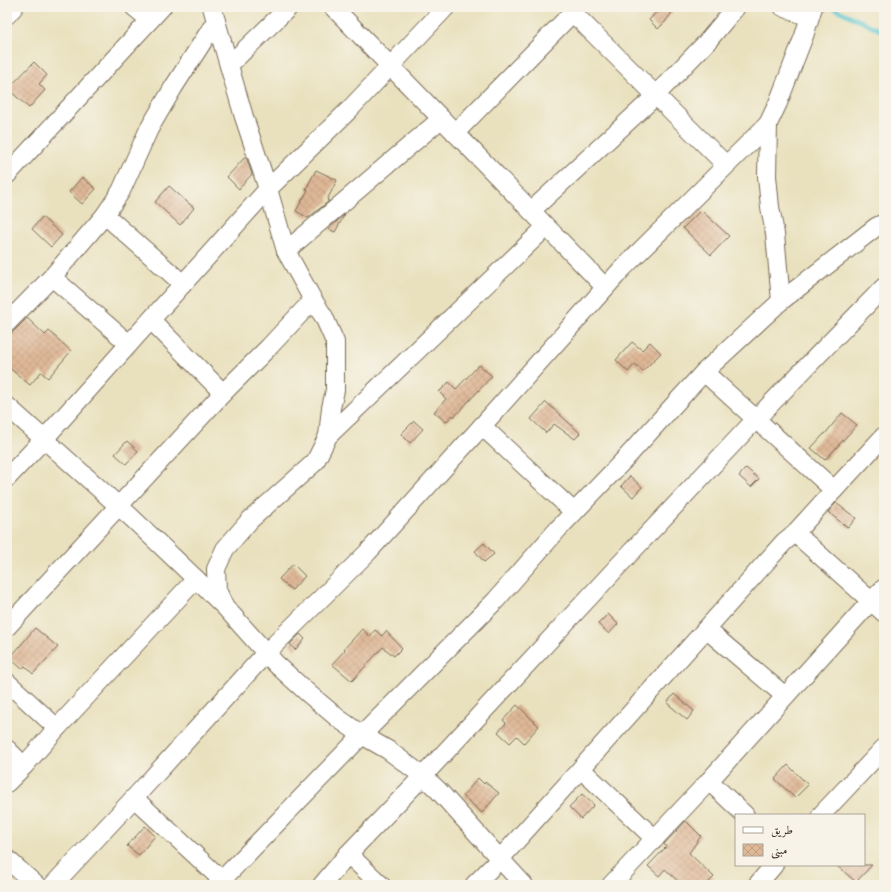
<svg xmlns="http://www.w3.org/2000/svg" width="891" height="892" font-family="'Libre Bodoni',Amiri,serif">
<style>
.lines{fill:none;stroke-linecap:round;stroke-linejoin:round}
.stream{stroke:#59c6cf;stroke-width:4.5}
.building{fill:url(#building-cross-hatch)}
.minor-casing{stroke:#786a56;stroke-width:20}
.minor{stroke:#fff;stroke-width:18}
</style>
<defs>
<pattern id="building-cross-hatch" width="8" height="8" patternUnits="userSpaceOnUse"><rect width="8" height="8" fill="#dfb897"/><path d="M0 0l8 8M0 8l8-8" fill="none" stroke="#c09e82"/></pattern>
</defs>
<rect width="100%" height="100%" fill="#f7f3e8"/>
<filter id="ink" filterUnits="userSpaceOnUse"><feTurbulence type="fractalNoise" baseFrequency=".025" numOctaves="2"/><feDisplacementMap in="SourceGraphic" scale="8" xChannelSelector="R" yChannelSelector="G"/><feConvolveMatrix kernelMatrix="1 2 1 2 8 2 1 2 1" color-interpolation-filters="sRGB"/></filter>
<filter id="wash" filterUnits="userSpaceOnUse"><feTurbulence type="fractalNoise" baseFrequency=".012" numOctaves="4" result="noise"/><feDisplacementMap in="SourceGraphic" scale="16" xChannelSelector="R" yChannelSelector="G"/><feGaussianBlur stdDeviation="0.9" result="paint"/><feColorMatrix in="noise" values="0 0 0 0 0 0 0 0 0 0 0 0 0 0 0 0 0 1.4 0 .05"/><feComposite in="paint" operator="in"/></filter>
<g filter="url(#wash)">
<rect width="100%" height="100%" fill="#e9e1be"/>
<g class="lines">
<polyline class="stream" points="831,7 884,32"/>
</g>
<g id="blocks">
<g class="building">
<polygon points="661,7 676,7 665,22 658,29 649,20"/>
<polygon points="34,62 47,75 39,84 45,90 29,108 8,89"/>
<polygon points="246,156 252,174 239,189 227,177"/>
<polygon points="316,170 337,180 327,200 329,201 308,218 296,211 308,190 306,189"/>
<polygon points="82,177 96,189 82,204 69,192"/>
<polygon points="169,186 194,208 180,225 155,202"/>
<polygon points="701,210 729,236 711,255 683,228"/>
<polygon points="345,214 335,232 328,229"/>
<polygon points="42,217 62,235 51,247 32,229"/>
<polygon points="27,318 45,335 49,331 71,351 48,378 41,372 30,385 7,366 7,336 15,330"/>
<polygon points="632,342 642,350 650,342 661,353 643,371 635,364 628,372 616,360"/>
<polygon points="479,365 492,376 454,417 453,415 446,422 434,412 446,399 439,392 449,382 456,389"/>
<polygon points="546,402 580,433 575,439 554,424 546,433 531,419"/>
<polygon points="842,413 857,425 825,460 811,448 824,434 825,434"/>
<polygon points="414,421 423,429 410,443 401,434"/>
<polygon points="127,441 138,451 126,464 115,454"/>
<polygon points="746,468 759,479 751,487 739,476"/>
<polygon points="630,476 642,487 633,497 621,486"/>
<polygon points="836,503 856,518 848,528 828,512"/>
<polygon points="484,543 494,554 484,562 475,551"/>
<polygon points="293,564 305,576 292,590 279,579"/>
<polygon points="608,614 618,624 609,634 598,624"/>
<polygon points="35,628 58,647 33,674 25,666 22,669 10,658"/>
<polygon points="362,629 370,636 375,630 382,636 386,631 402,648 394,656 383,647 352,681 332,664 345,650 344,649"/>
<polygon points="300,634 305,639 295,650 290,644"/>
<polygon points="674,694 694,711 687,720 667,703"/>
<polygon points="517,705 539,726 524,743 517,736 510,743 498,732 506,723 503,720"/>
<polygon points="788,765 808,785 795,798 775,779"/>
<polygon points="478,778 484,784 485,782 499,793 482,813 463,796"/>
<polygon points="582,794 594,805 581,819 569,807"/>
<polygon points="686,821 701,836 689,853 714,877 706,885 682,885 665,869 659,876 648,866 666,847 664,844"/>
<polygon points="145,826 155,836 139,855 127,846"/>
<polygon points="836,865 872,865 856,882"/>
</g>
</g>
</g>
<g filter="url(#ink)">
<use href="#blocks" fill-opacity="0" stroke="#786a56" stroke-width="1"/>
<g class="lines">
<g class="minor-casing">
<g id="minor">
<polyline points="134,7 150,20"/>
<polyline points="212,7 216,21 244,117 268,189 286,251 313,300 324,317 335,342 335,390 331,408 328,436"/>
<polyline points="333,7 605,287"/>
<polyline points="783,7 809,17"/>
<polyline points="573,13 726,165"/>
<polyline points="7,15 14,7"/>
<polyline points="229,65 289,7"/>
<polyline points="455,133 578,7"/>
<polyline points="7,175 162,7"/>
<polyline points="531,211 649,102 706,43 736,7"/>
<polyline points="105,215 183,284"/>
<polyline points="286,251 441,119"/>
<polyline points="52,277 129,344"/>
<polyline points="781,301 775,234 770,207 767,176 768,124 778,103 804,36 813,7"/>
<polyline points="151,320 223,393"/>
<polyline points="7,323 52,277 105,215 121,191 149,129 173,88 216,21"/>
<polyline points="704,372 834,490"/>
<polyline points="7,406 132,518 196,579 225,607 276,664 309,694 339,719 362,735 388,750 423,776 438,790 500,859 524,885"/>
<polyline points="482,426 574,512"/>
<polyline points="7,478 44,439 268,189 349,110 446,7"/>
<polyline points="795,533 871,601 884,613"/>
<polyline points="224,605 217,590 216,569 225,549 250,520 315,462 328,436 546,227"/>
<polyline points="7,627 223,393 269,347 313,300"/>
<polyline points="706,629 785,696"/>
<polyline points="7,682 57,728"/>
<polyline points="7,749 24,766"/>
<polyline points="581,769 655,839"/>
<polyline points="709,781 745,815"/>
<polyline points="7,783 24,766 57,728 196,579"/>
<polyline points="134,798 222,880"/>
<polyline points="821,815 884,748"/>
<polyline points="348,854 381,885"/>
<polyline points="7,859 36,885"/>
<polyline points="53,885 134,798 266,653 368,552 482,426 621,270 768,124"/>
<polyline points="217,885 362,735 496,600 559,528 625,459 672,407 704,372 781,301 876,227 884,223"/>
<polyline points="322,885 348,854 423,776 621,563 756,419 884,287"/>
<polyline points="474,885 500,859 784,542 795,533 834,490 884,436"/>
<polyline points="611,885 709,781 871,601 884,588"/>
<polyline points="757,885 774,865"/>
</g>
</g>
<use href="#minor" class="minor"/>
</g>
</g>
<rect width="891" height="892" fill="none" stroke="#f7f3e8" stroke-width="24"/>
<rect x="735" y="814" width="130" height="52" fill="#f7f3e8" stroke="#aca397"/>
<rect x="743" y="827" width="20" height="6" fill="#ffffff" stroke="#aca397"/>
<text x="771" y="834" font-size="12" fill="#3b2a1e">طريق</text>
<rect x="743" y="844" width="20" height="12" fill="url(#building-cross-hatch)" stroke="#aca397"/>
<text x="771" y="854" font-size="12" fill="#3b2a1e">مبنى</text>
</svg>
